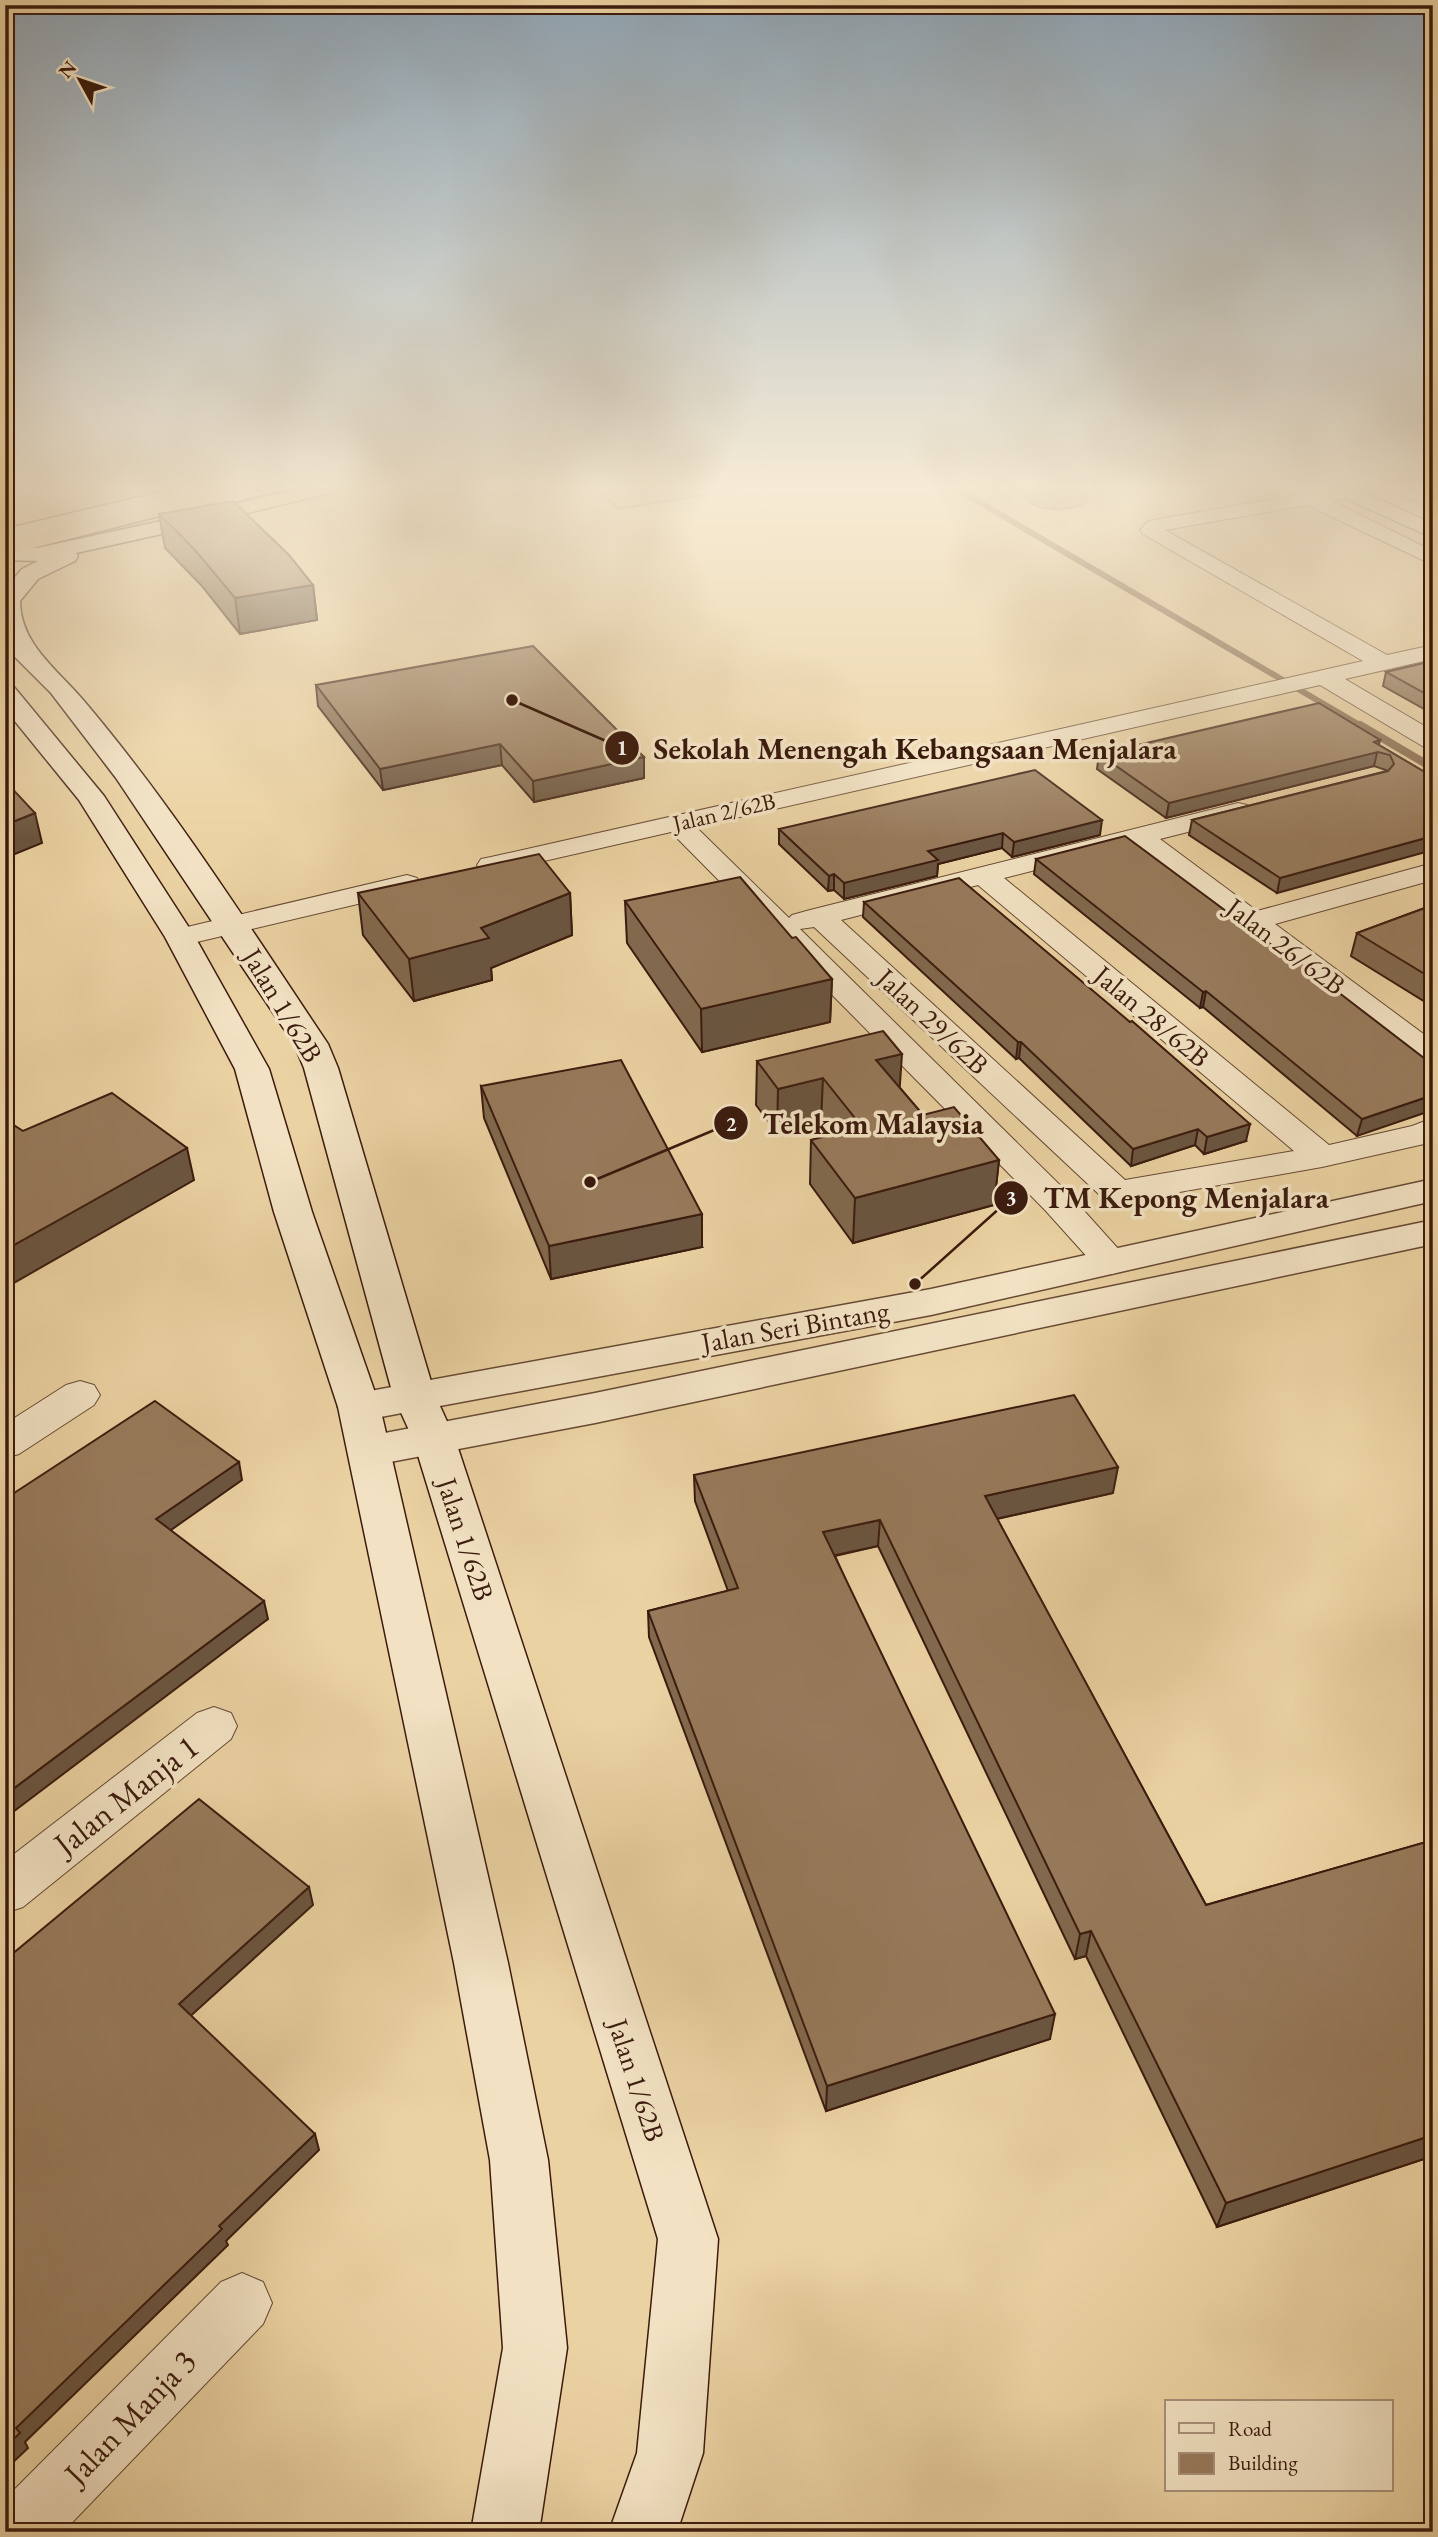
<svg xmlns="http://www.w3.org/2000/svg" width="1438" height="2537" font-family="'EB Garamond',serif">
<style>
.green{fill:#cdb389;stroke:#84674c;stroke-width:2}
.water{fill:#af9470;stroke:#816449;stroke-width:2}
.lines{fill:none;stroke-linecap:round;stroke-linejoin:round}
.stream-far1{stroke:#816449;stroke-width:6}
.stream{stroke:#816449;stroke-width:8}
.minor-casing{stroke:#674933;stroke-width:2}
.tertiary-casing{stroke:#674933;stroke-width:3}
.secondary-casing{stroke:#3b1b0e;stroke-width:3}
.motorway-casing{stroke:#3b1b0e;stroke-width:3}
.minor{fill:#f2e2c3;fill-rule:evenodd}
.tertiary{fill:#f2e2c3;fill-rule:evenodd}
.secondary{fill:#f2e2c3;fill-rule:evenodd}
.motorway{fill:#ebd2a2;fill-rule:evenodd}
.wall{fill:#82694e;stroke:#3b1b0e;stroke-width:2}
.shaded-wall{fill:#6a5540;stroke:#3b1b0e;stroke-width:2}
.building{fill:#977a5b;stroke:#3b1b0e;stroke-width:2}
.labels{text-anchor:middle;dominant-baseline:central;stroke-width:7;stroke-linejoin:round;paint-order:stroke}
.far-street-label{font-size:23px;fill:#3b1b0e;stroke:#f2e2c3}
.street-label{font-size:28px;fill:#3b1b0e;stroke:#f2e2c3}
.near-street-label{font-size:33px;fill:#3b1b0e;stroke:#f2e2c3}
.leader{fill:none;stroke:#3b1b0e;stroke-width:2.5}
.callout-dot{fill:#3b1b0e;stroke:#f2e2c3;stroke-width:2.5}
.mark-label{font-size:21px;text-anchor:middle;font-weight:bold;fill:#fff}
.callout-label{font-size:30px;text-anchor:middle;font-weight:bold;fill:#3b1b0e;stroke:#f2e2c3;stroke-width:7;stroke-linejoin:round;paint-order:stroke}
</style>
<rect width="100%" height="100%" fill="#ebd2a2"/>
<filter id="stains"><feTurbulence type="fractalNoise" baseFrequency=".00286" numOctaves="4"/><feColorMatrix values="0 0 0 0 .2 0 0 0 0 .09 0 0 0 0 .02 0 0 0 .5 -.17"/></filter>
<radialGradient id="worn" r=".72"><stop offset=".6" stop-color="#630" stop-opacity="0"/><stop offset="1" stop-color="#630" stop-opacity=".3"/></radialGradient>
<polygon class="green" points="592,485 762,485 619,509"/>
<path class="water" d="M1059,486C1070,488 1086,488 1088,500C1074,513 1035,513 1023,496L1030,489Z"/>
<g class="lines">
<polyline class="stream-far1" points="950,485 1363,727"/>
<polyline class="stream" points="1360,725 1433,768"/>
<g class="minor-casing">
<g id="minor">
<polygon points="1383,485 1408,485 1433,495 1433,509 1386,489"/>
<path d="M1347,486L1354,488L1357,492L1354,496L1331,501L1433,551V565L1307,505L1165,530L1387,655L1433,645V659L1345,679L1433,731V750L1424,747L1320,685L696,827L789,918L792,915L810,910L1238,803L1247,805L1251,811L1247,817L1160,839L1257,911L1433,863V880L1275,924L1433,1041V1066L1422,1063L1134,845L1004,878L1329,1145L1412,1126L1433,1118V1142L1322,1167L1117,1203L1105,1200L814,927L800,929L1069,1194L1130,1262L1125,1270L1112,1274L1099,1270L1045,1210L671,832L491,873L481,871L477,865L481,859L491,857L1363,661L1143,534L1140,530L1147,522L1154,520ZM978,885L1294,1151L1125,1180L841,920Z"/>
<polygon points="407,875 417,878 421,884 417,890 180,946 170,943 165,937 170,931"/>
<polygon points="80,1381 94,1385 100,1395 94,1405 19,1454 5,1458 5,1424 66,1385"/>
<polygon points="214,1707 231,1713 237,1726 231,1739 23,1907 5,1913 5,1861 197,1713"/>
<polygon points="242,2273 263,2282 272,2303 263,2324 63,2532 5,2532 5,2499 221,2282"/>
</g>
</g>
<g class="tertiary-casing">
<g id="tertiary">
<polygon points="1322,485 1348,485 1433,524 1433,538 1325,489"/>
<polygon points="1433,1179 1433,1201 931,1315 359,1421 344,1417 338,1407 344,1397 359,1393 931,1289"/>
<polygon points="1433,1220 1433,1244 595,1423 369,1466 354,1462 348,1451 354,1440 369,1436 595,1393"/>
</g>
</g>
<g class="secondary-casing">
<g id="secondary">
<polygon points="189,485 223,485 220,489 213,491 11,541 5,539 5,529"/>
<polygon points="254,485 288,485 285,489 217,506 210,504 207,500 210,496"/>
<path d="M212,510L220,511L223,516L220,521L76,553L78,556L75,561L38,579L20,601C20,644 58,670 84,701C174,807 250,928 328,1044L338,1068L435,1395L455,1439L718,2239L703,2453L677,2532H609L637,2453L658,2239L413,1439L393,1395L304,1068L294,1044L116,778L51,693L5,647V589L22,569L38,561L5,560V548H37Z"/>
<polygon points="5,684 14,687 104,796 195,937 269,1069 312,1212 380,1407 508,1963 548,2160 567,2348 539,2532 471,2532 503,2348 490,2160 454,1963 338,1407 274,1212 235,1069 165,937 79,800 5,709"/>
</g>
</g>
<g class="motorway-casing">
<g id="motorway">
<polygon points="237,485 270,485 267,489 5,555 5,541"/>
<polygon points="315,485 349,485 346,489 235,516 228,514 224,510 228,506"/>
</g>
</g>
<use href="#minor" class="minor"/>
<use href="#tertiary" class="tertiary"/>
<use href="#secondary" class="secondary"/>
<use href="#motorway" class="motorway"/>
</g>
<g class="wall">
<polygon points="159,514 313,585 317,620 240,634 201,585 165,548"/>
<polygon points="1433,661 1433,714 1383,686 1386,672"/>
<polygon points="316,685 644,778 534,802 502,765 383,790 318,706"/>
<polygon points="1379,745 1433,777 1277,893 1189,835 1192,820 1387,771 1386,770 1374,766 1166,818 1097,769 1099,754"/>
<polygon points="779,829 1100,835 1012,857 1002,848 938,864 937,876 844,899 834,890 828,891 779,844"/>
<polygon points="1036,859 1433,1065 1357,1136 1203,1007 1200,1008 1034,874"/>
<polygon points="358,893 570,893 572,935 491,968 492,980 414,1001 363,935"/>
<polygon points="625,901 792,938 832,979 830,1022 702,1052 627,943"/>
<polygon points="864,902 1246,1141 1204,1154 1195,1145 1131,1166 1019,1058 1016,1059 863,917"/>
<polygon points="1433,905 1433,1000 1427,1003 1351,956 1357,933"/>
<polygon points="757,1061 900,1088 923,1115 999,1160 994,1205 853,1243 810,1184 811,1140 831,1135 821,1122 777,1133 756,1105"/>
<polygon points="481,1086 702,1247 551,1279 484,1118"/>
<polygon points="694,1475 1113,1493 997,1519 1206,1905 1433,1840 1433,2156 1217,2227 1086,1956 1075,1959 878,1546 835,1556 1050,2039 826,2111 649,1637 648,1611 728,1591 695,1501"/>
</g>
<g class="shaded-wall">
<polygon points="313,585 317,620 240,634 235,598"/>
<polygon points="1380,740 1374,766 1166,818 1169,803"/>
<polygon points="500,744 502,765 383,790 380,769"/>
<polygon points="644,757 644,778 534,802 533,781"/>
<polygon points="35,813 42,843 5,858 5,825"/>
<polygon points="1102,820 1100,835 1012,857 1014,842"/>
<polygon points="1003,833 1002,848 938,864 937,876 844,899 844,883 928,851"/>
<polygon points="1433,836 1433,850 1277,893 1280,878"/>
<polygon points="834,874 834,890 828,891 829,876"/>
<polygon points="570,893 572,935 491,968 492,980 414,1001 409,959 481,928"/>
<polygon points="832,979 830,1022 702,1052 701,1009"/>
<polygon points="1433,980 1433,1000 1427,1003"/>
<polygon points="1206,991 1203,1007 1200,1008 1203,992"/>
<polygon points="1018,1042 1021,1042 1019,1058 1016,1059"/>
<polygon points="902,1054 899,1098 876,1060"/>
<polygon points="823,1078 821,1122 777,1133 778,1089"/>
<polygon points="1433,1095 1433,1110 1357,1136 1362,1119"/>
<polygon points="1250,1124 1246,1141 1204,1154 1207,1137"/>
<polygon points="1198,1129 1195,1145 1131,1166 1133,1149"/>
<polygon points="187,1148 194,1180 5,1288 5,1250"/>
<polygon points="999,1160 994,1205 853,1243 855,1198"/>
<polygon points="702,1214 702,1247 551,1279 549,1246"/>
<polygon points="239,1462 242,1480 161,1537 156,1519"/>
<polygon points="1118,1467 1113,1493 982,1522 985,1496"/>
<polygon points="880,1520 878,1546 822,1558 823,1532"/>
<polygon points="264,1601 268,1619 5,1818 5,1795"/>
<polygon points="309,1887 313,1905 185,2021 179,2004"/>
<polygon points="1091,1931 1086,1956 1075,1959 1080,1934"/>
<polygon points="1055,2014 1050,2039 826,2111 827,2086"/>
<polygon points="315,2134 319,2150 226,2241 228,2245 25,2442 28,2448 5,2470 5,2447 16,2428 219,2226"/>
<polygon points="1433,2135 1433,2156 1217,2227 1226,2203"/>
</g>
<g class="building">
<polygon points="233,501 289,555 313,585 235,598 195,550 159,514"/>
<polygon points="533,646 644,757 533,781 500,744 380,769 316,685"/>
<polygon points="1433,661 1433,698 1386,672"/>
<polygon points="1319,703 1380,740 1374,742 1433,777 1433,836 1280,878 1192,820 1388,771 1394,764 1390,755 1378,752 1169,803 1099,754"/>
<polygon points="1035,770 1102,820 1014,842 1003,833 928,851 938,860 844,883 834,874 829,876 779,829"/>
<polygon points="5,781 35,813 5,825"/>
<polygon points="1125,836 1296,963 1299,962 1433,1065 1433,1095 1362,1119 1206,991 1203,992 1036,859"/>
<polygon points="539,854 570,893 481,928 489,938 409,959 358,893"/>
<polygon points="740,877 792,938 796,937 832,979 701,1009 625,901"/>
<polygon points="959,878 1130,1022 1132,1021 1250,1124 1207,1137 1198,1129 1133,1149 1021,1042 1018,1042 864,902"/>
<polygon points="1433,905 1433,979 1357,933"/>
<polygon points="883,1031 902,1054 876,1060 923,1115 954,1107 999,1160 855,1198 811,1140 862,1127 823,1078 778,1089 757,1061"/>
<polygon points="621,1060 702,1214 549,1246 481,1086"/>
<polygon points="112,1093 187,1148 5,1250 5,1131 15,1126 23,1131"/>
<polygon points="1074,1395 1118,1467 985,1496 1206,1905 1433,1840 1433,2135 1226,2203 1091,1931 1080,1934 880,1520 823,1532 1055,2014 827,2086 648,1611 738,1588 694,1475"/>
<polygon points="155,1401 239,1462 156,1519 264,1601 5,1795 5,1499"/>
<polygon points="199,1799 309,1887 179,2004 315,2134 219,2226 222,2229 16,2428 20,2433 5,2447 5,1966 6,1965 5,1964 5,1960"/>
</g>
<linearGradient id="sky" x2="0" y2="1"><stop stop-color="#91a7b8"/><stop offset="0.58" stop-color="#f6ebd5"/><stop offset="1" stop-color="#f6ebd5" stop-opacity="0"/></linearGradient>
<rect width="1438" height="840" fill="url(#sky)"/>
<g class="labels">
<g class="far-street-label">
<text transform="translate(724 812) rotate(-13)">Jalan 2/62B</text>
</g>
<g class="street-label">
<text transform="translate(1286 946) rotate(37)">Jalan 26/62B</text>
<text transform="translate(283 1005) rotate(59)">Jalan 1/62B</text>
<text transform="translate(1152 1016) rotate(40)">Jalan 28/62B</text>
<text transform="translate(933 1021) rotate(43)">Jalan 29/62B</text>
<text transform="translate(795 1326) rotate(-10)">Jalan Seri Bintang</text>
<text transform="translate(466 1539) rotate(72)">Jalan 1/62B</text>
<text transform="translate(637 2080) rotate(72)">Jalan 1/62B</text>
</g>
<g class="near-street-label">
<text transform="translate(126 1795) rotate(-38)">Jalan Manja 1</text>
<text transform="translate(130 2417) rotate(-46)">Jalan Manja 3</text>
</g>
</g>
<path class="leader" d="M512 700L622 748M590 1182L731 1123M915 1284L1011 1198"/>
<g class="callout-dot">
<circle cx="512" cy="700" r="7"/>
<circle cx="590" cy="1182" r="7"/>
<circle cx="915" cy="1284" r="7"/>
<circle cx="622" cy="748" r="18"/>
<circle cx="731" cy="1123" r="18"/>
<circle cx="1011" cy="1198" r="18"/>
</g>
<g class="mark-label">
<text x="622" y="755">1</text>
<text x="731" y="1131">2</text>
<text x="1011" y="1205">3</text>
</g>
<g class="callout-label">
<text x="915" y="759">Sekolah Menengah Kebangsaan Menjalara</text>
<text x="873" y="1134">Telekom Malaysia</text>
<text x="1186" y="1208">TM Kepong Menjalara</text>
</g>
<rect width="1438" height="2537" fill="none" stroke="#ebd2a2" stroke-width="28"/>
<rect x="7" y="7" width="1424" height="2523" fill="none" stroke="#3b1b0e" stroke-width="3.5"/>
<rect x="14" y="14" width="1410" height="2509" fill="none" stroke="#3b1b0e" stroke-width="2"/>
<rect x="1165" y="2400" width="228" height="91" fill="#f2e2c3" stroke="#a9927b" stroke-width="2"/>
<rect x="1179" y="2423" width="35" height="10" fill="#f2e2c3" stroke="#a9927b" stroke-width="2"/>
<text x="1228" y="2436" font-size="21" fill="#3b1b0e">Road</text>
<rect x="1179" y="2453" width="35" height="21" fill="#977a5b" stroke="#a9927b" stroke-width="2"/>
<text x="1228" y="2470" font-size="21" fill="#3b1b0e">Building</text>
<g transform="translate(80 80) rotate(310)" stroke="#f2e2c3" stroke-width="5" paint-order="stroke">
<path d="M0-5L12 26L0 18L-12 26Z" fill="#3b1b0e"/>
<text y="-10" font-size="19" font-weight="bold" text-anchor="middle" fill="#3b1b0e">N</text>
</g>
<rect width="100%" height="100%" filter="url(#stains)"/>
<rect width="100%" height="100%" fill="url(#worn)"/>
</svg>
